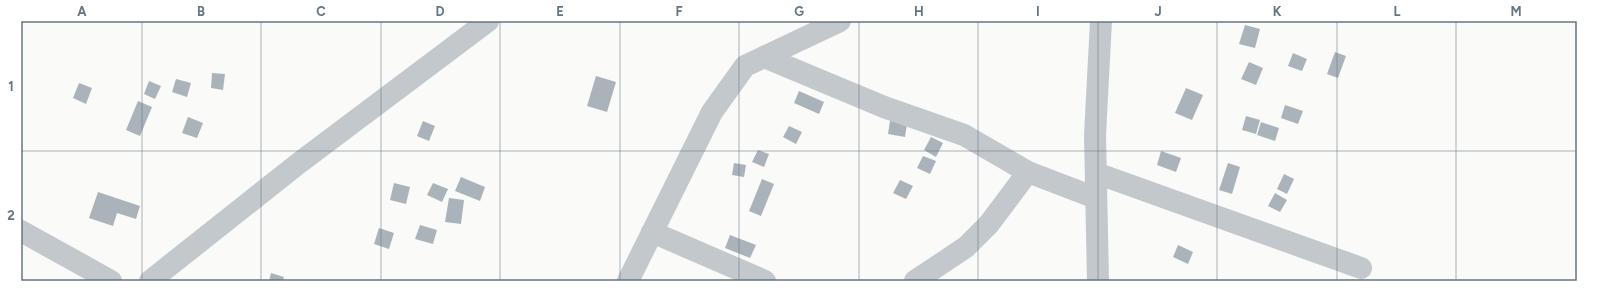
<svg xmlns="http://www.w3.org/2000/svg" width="1598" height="302" font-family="Figtree,sans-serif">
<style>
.building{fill:#aab3b9}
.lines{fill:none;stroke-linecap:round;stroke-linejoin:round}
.minor{stroke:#c3c8cc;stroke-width:22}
.grid{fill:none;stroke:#657683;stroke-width:1;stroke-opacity:0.55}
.neatline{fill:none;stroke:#657683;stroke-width:1.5}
.grid-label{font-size:13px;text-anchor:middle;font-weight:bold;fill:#657683}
</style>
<rect width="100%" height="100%" fill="#fafaf8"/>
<g class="building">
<polygon points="1245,25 1260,29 1255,48 1239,44"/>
<polygon points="1335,52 1346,56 1338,78 1327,74"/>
<polygon points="1293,53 1307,59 1302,71 1288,66"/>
<polygon points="1249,62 1263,68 1256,85 1241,79"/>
<polygon points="212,73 225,74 223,90 211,88"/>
<polygon points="596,76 616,82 607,112 587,106"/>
<polygon points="176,79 191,83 187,97 172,92"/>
<polygon points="149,81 161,86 155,99 144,94"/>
<polygon points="79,83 92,88 86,104 73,98"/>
<polygon points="1186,88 1203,95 1192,120 1175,113"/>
<polygon points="799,91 824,102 819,114 794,103"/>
<polygon points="138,101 152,107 140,136 126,130"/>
<polygon points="1285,105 1303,111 1298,124 1281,118"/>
<polygon points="1246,116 1260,120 1256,134 1242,130"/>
<polygon points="188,117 203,123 197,138 182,133"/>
<polygon points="423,121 435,126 429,141 417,136"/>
<polygon points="890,121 907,124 905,137 888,134"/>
<polygon points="1261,122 1279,128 1275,141 1257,135"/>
<polygon points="789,126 802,132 796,144 783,137"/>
<polygon points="931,137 943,143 936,157 924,150"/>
<polygon points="758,150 769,154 764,167 752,162"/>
<polygon points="1161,151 1181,158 1176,172 1157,165"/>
<polygon points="923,156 936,161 930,174 917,168"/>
<polygon points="734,163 746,165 744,177 732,175"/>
<polygon points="1228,163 1240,167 1232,194 1219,190"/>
<polygon points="1284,174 1294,179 1287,194 1277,189"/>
<polygon points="461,177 485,187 480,201 455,191"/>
<polygon points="762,179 774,184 761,216 749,211"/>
<polygon points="900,180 913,186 906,199 893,193"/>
<polygon points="394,183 410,187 406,204 390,200"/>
<polygon points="433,183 448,189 442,202 427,195"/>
<polygon points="98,192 140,206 136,219 117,213 113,226 89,218"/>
<polygon points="1275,193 1287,200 1280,212 1268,206"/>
<polygon points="449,198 464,200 461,224 445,222"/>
<polygon points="420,225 437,230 433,244 415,239"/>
<polygon points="379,228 394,233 389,249 374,244"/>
<polygon points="730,235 756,245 750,258 725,248"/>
<polygon points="1178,245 1193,252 1188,264 1173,257"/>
<polygon points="271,273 284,277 283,281 269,281"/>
</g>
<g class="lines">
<g class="minor">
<polyline points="764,57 884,107 964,135 1028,172 1096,198"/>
<polyline points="1096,173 1361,268"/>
<polyline points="21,231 111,281"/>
<polyline points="652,232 765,281"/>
<polyline points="150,281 299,163 488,21"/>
<polyline points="628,281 712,112 745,66 840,21"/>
<polyline points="915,281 966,247 989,224 1028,172"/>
<polyline points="1098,281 1095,135 1101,21"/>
</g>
</g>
<path class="grid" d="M142,21V281M261,21V281M381,21V281M500,21V281M620,21V281M739,21V281M859,21V281M978,21V281M1098,21V281M1217,21V281M1337,21V281M1456,21V281M21,151H1577"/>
<rect width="1598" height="302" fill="none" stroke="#ffffff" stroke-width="44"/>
<rect x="22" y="22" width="1554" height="258" class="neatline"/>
<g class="grid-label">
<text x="82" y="16">A</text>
<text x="201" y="16">B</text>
<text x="321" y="16">C</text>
<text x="440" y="16">D</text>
<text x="560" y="16">E</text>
<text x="679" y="16">F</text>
<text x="799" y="16">G</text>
<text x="919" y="16">H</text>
<text x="1038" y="16">I</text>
<text x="1158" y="16">J</text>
<text x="1277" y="16">K</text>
<text x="1397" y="16">L</text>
<text x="1516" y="16">M</text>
<text x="11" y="91">1</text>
<text x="11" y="220">2</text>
</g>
</svg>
